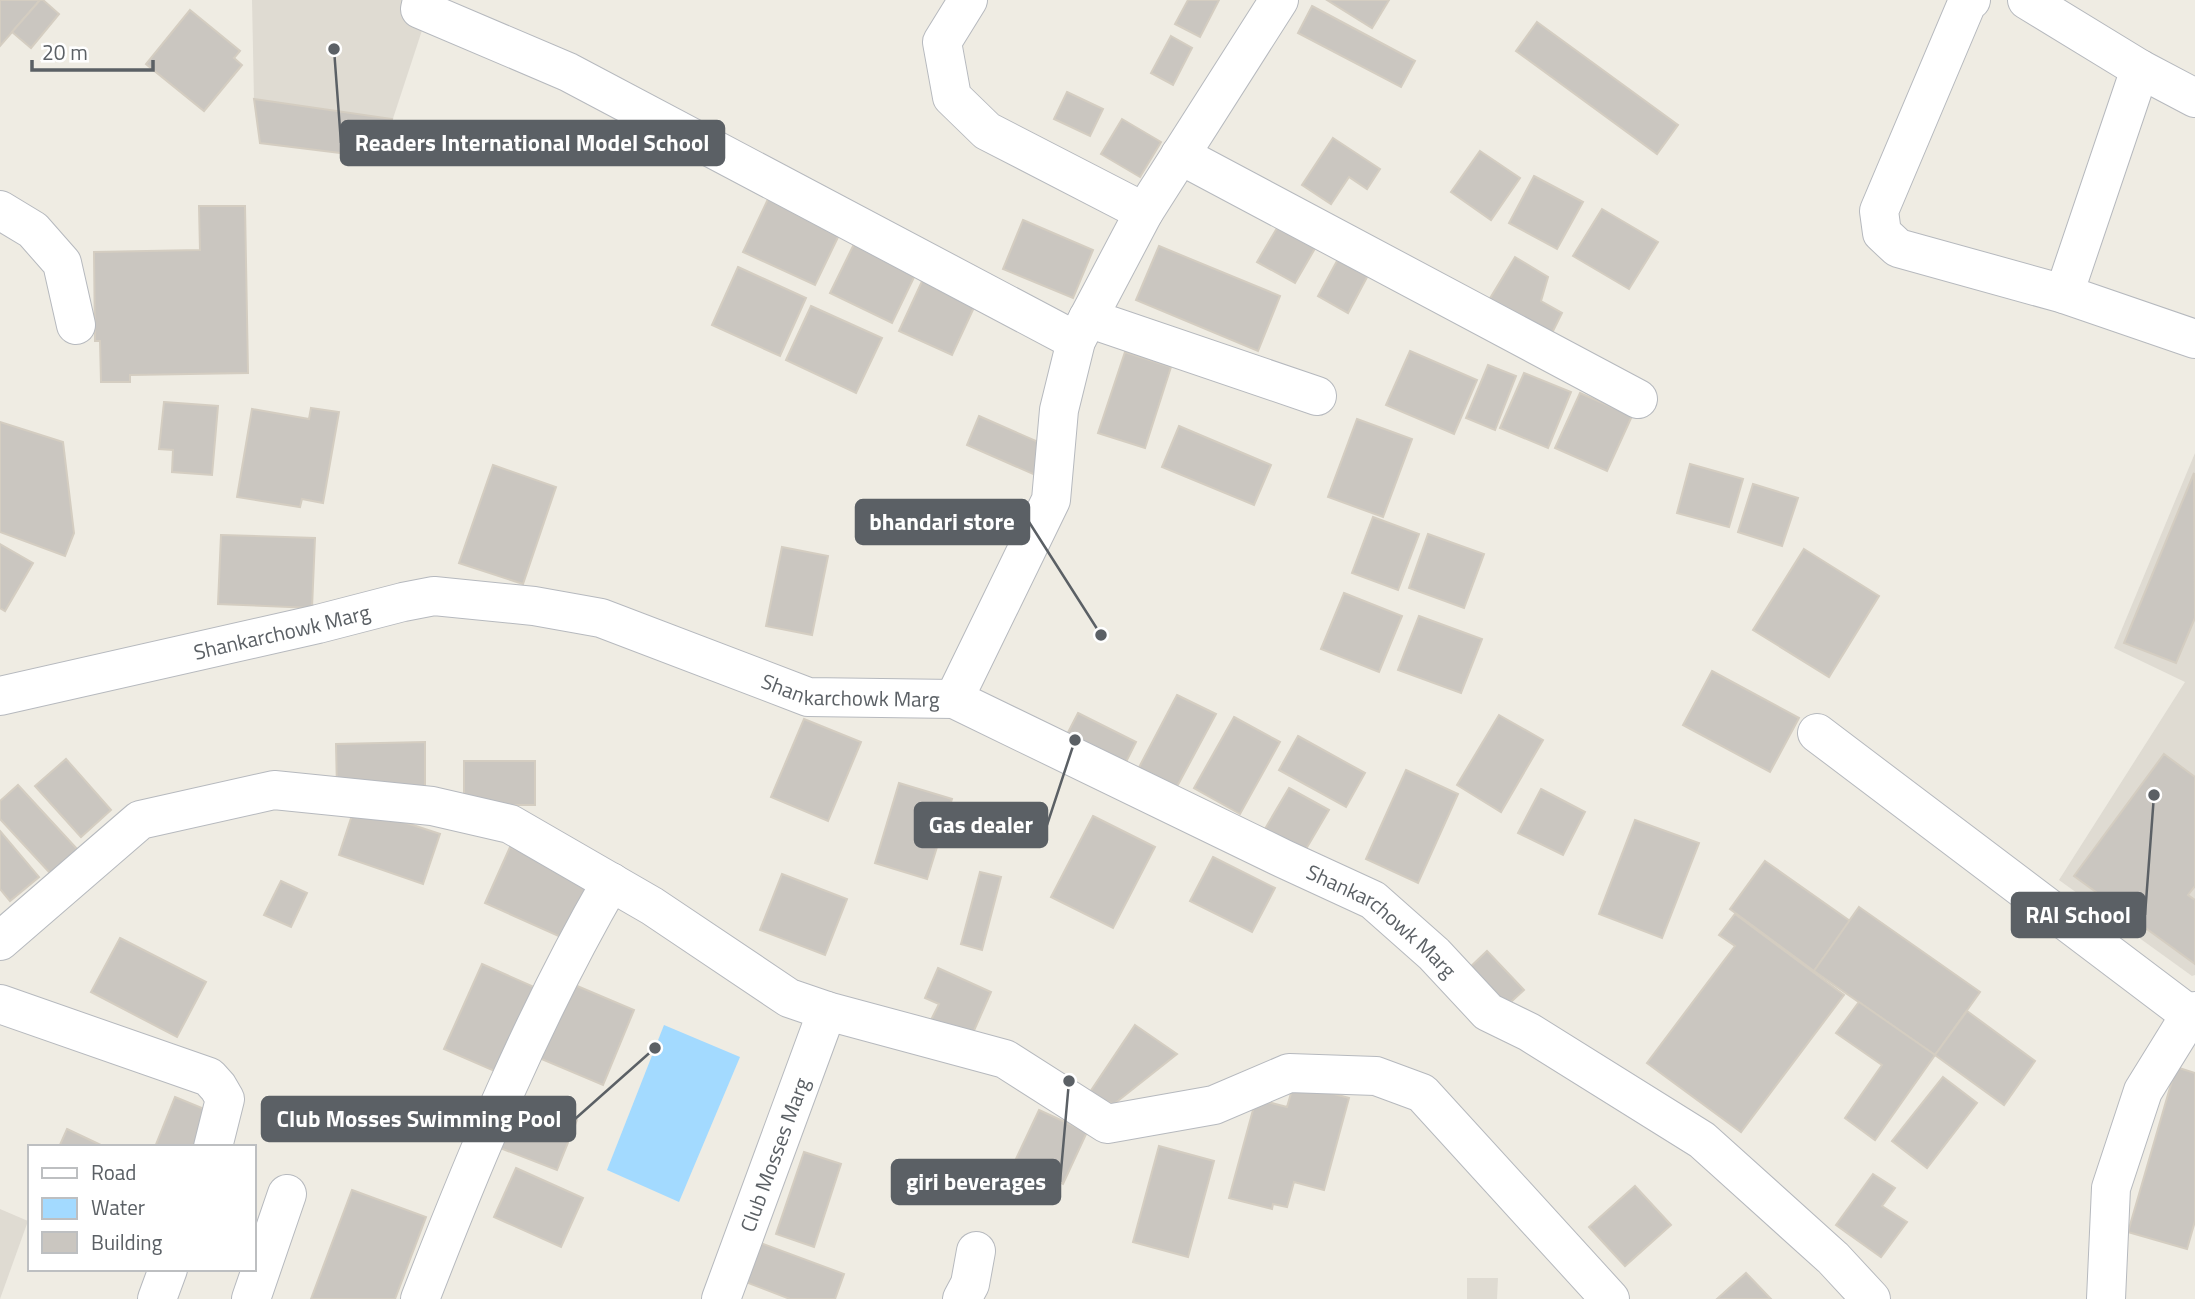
<svg xmlns="http://www.w3.org/2000/svg" width="2195" height="1299" font-family="'Titillium Web',sans-serif">
<style>
.education{fill:#dfdbd2}
.water{fill:#a3daff}
.building{fill:#cac6c0;stroke:#d4cdc1;stroke-width:2}
.lines{fill:none;stroke-linecap:round;stroke-linejoin:round}
.minor-casing{stroke:#b6b9be;stroke-width:40}
.minor{stroke:#fff;stroke-width:38}
.labels{text-anchor:middle;dominant-baseline:central;stroke-width:5;stroke-linejoin:round;paint-order:stroke}
.street-label{font-size:21px;fill:#5b6065;stroke:#fff}
.leader{fill:none;stroke:#5b6065;stroke-width:2.5}
.callout-dot{fill:#5b6065;stroke:#fff;stroke-width:2.5}
.callout{fill:#5b6065;stroke:#5b6065;stroke-width:2.5}
.callout-label{font-size:23px;text-anchor:middle;font-weight:bold;fill:#fff}
</style>
<rect width="100%" height="100%" fill="#efece3"/>
<g class="education">
<polygon points="252,0 432,0 380,158 260,143 254,99"/>
<polygon points="2195,453 2195,975 2192,976 2059,880 2185,682 2114,648"/>
<polygon points="0,1209 28,1221 0,1299"/>
<polygon points="1467,1278 1498,1278 1497,1299 1467,1299"/>
</g>
<polygon class="water" points="664,1025 740,1057 679,1202 607,1170"/>
<g class="building">
<polygon points="0,0 40,0 0,46"/>
<polygon points="40,0 43,0 59,14 31,48 12,32"/>
<polygon points="1188,0 1219,0 1200,37 1175,24"/>
<polygon points="1327,0 1389,0 1372,28"/>
<polygon points="1312,6 1415,61 1401,87 1298,33"/>
<polygon points="190,10 240,51 234,58 242,65 204,111 146,64"/>
<polygon points="1537,22 1678,125 1657,154 1516,51"/>
<polygon points="1171,36 1192,48 1173,85 1151,73"/>
<polygon points="1067,92 1103,109 1090,136 1054,119"/>
<polygon points="254,99 392,119 380,158 260,143"/>
<polygon points="1122,119 1161,142 1140,177 1101,154"/>
<polygon points="1333,138 1380,169 1367,189 1349,177 1331,204 1302,185"/>
<polygon points="1480,151 1520,178 1491,220 1451,192"/>
<polygon points="1534,176 1583,202 1557,249 1509,223"/>
<polygon points="768,199 840,233 815,285 743,252"/>
<polygon points="199,206 245,206 248,373 130,375 130,382 101,382 100,341 95,341 94,252 200,250"/>
<polygon points="1602,209 1658,242 1629,289 1573,256"/>
<polygon points="1284,216 1321,238 1295,283 1257,262"/>
<polygon points="1023,220 1093,250 1073,298 1003,269"/>
<polygon points="856,240 918,269 892,323 830,293"/>
<polygon points="1159,246 1280,296 1258,351 1136,300"/>
<polygon points="1344,248 1374,264 1348,313 1318,296"/>
<polygon points="1515,257 1548,277 1541,301 1562,313 1548,341 1486,305"/>
<polygon points="738,267 806,298 780,356 712,325"/>
<polygon points="924,277 977,301 952,355 899,331"/>
<polygon points="811,306 882,338 856,393 786,360"/>
<polygon points="1410,351 1477,380 1454,434 1386,405"/>
<polygon points="1125,352 1171,367 1145,448 1098,433"/>
<polygon points="1488,365 1516,376 1495,430 1466,418"/>
<polygon points="1524,373 1571,392 1548,448 1500,428"/>
<polygon points="1580,393 1632,416 1607,471 1555,448"/>
<polygon points="164,402 218,406 212,475 172,472 173,450 159,449"/>
<polygon points="311,408 339,412 323,503 302,499 300,507 237,497 252,409 309,419"/>
<polygon points="979,416 1052,448 1040,477 967,445"/>
<polygon points="1357,419 1412,439 1383,517 1328,497"/>
<polygon points="0,422 63,442 74,533 65,556 0,532"/>
<polygon points="1179,426 1271,465 1254,505 1162,467"/>
<polygon points="1690,464 1743,479 1729,527 1677,513"/>
<polygon points="493,465 556,487 523,584 459,563"/>
<polygon points="2194,473 2195,618 2176,663 2124,643"/>
<polygon points="1753,484 1798,498 1782,546 1738,532"/>
<polygon points="1373,517 1419,534 1398,590 1352,573"/>
<polygon points="1428,534 1484,554 1464,608 1409,588"/>
<polygon points="221,535 315,538 312,608 218,604"/>
<polygon points="0,544 33,563 5,611 0,608"/>
<polygon points="782,547 828,556 812,635 766,626"/>
<polygon points="1804,549 1879,596 1829,677 1753,630"/>
<polygon points="1344,593 1402,616 1379,672 1321,649"/>
<polygon points="1419,616 1482,639 1461,693 1398,670"/>
<polygon points="1712,671 1799,718 1770,772 1683,725"/>
<polygon points="1177,695 1216,714 1173,794 1135,775"/>
<polygon points="1078,713 1136,742 1119,776 1061,746"/>
<polygon points="1499,715 1543,740 1501,812 1457,785"/>
<polygon points="1234,717 1280,742 1240,814 1194,788"/>
<polygon points="804,719 861,742 828,821 771,797"/>
<polygon points="1298,736 1365,773 1346,807 1279,770"/>
<polygon points="425,742 425,788 337,790 336,744"/>
<polygon points="2164,754 2195,777 2195,886 2188,895 2195,900 2195,964 2074,876"/>
<polygon points="66,759 111,810 81,837 35,786"/>
<rect x="464" y="761" width="71" height="44"/>
<polygon points="1406,770 1458,794 1418,883 1366,859"/>
<polygon points="899,783 952,799 927,879 875,863"/>
<polygon points="18,785 77,849 50,873 0,819 0,801"/>
<polygon points="1289,788 1329,810 1299,861 1259,839"/>
<polygon points="1541,789 1585,812 1563,855 1518,833"/>
<polygon points="355,806 440,834 423,884 339,855"/>
<polygon points="1093,816 1155,847 1113,928 1051,897"/>
<polygon points="1635,820 1699,843 1662,938 1599,914"/>
<polygon points="0,831 39,877 10,901 0,889"/>
<polygon points="510,847 589,883 563,938 485,903"/>
<polygon points="1213,857 1275,888 1252,932 1190,901"/>
<polygon points="1765,861 1850,921 1814,971 1730,909"/>
<polygon points="980,872 1001,877 982,950 961,944"/>
<polygon points="782,874 847,899 825,955 760,930"/>
<polygon points="281,881 307,893 291,927 264,915"/>
<polygon points="1859,907 1980,992 1935,1055 1814,971"/>
<polygon points="1735,914 1844,995 1741,1132 1647,1063 1735,946 1719,935"/>
<polygon points="120,938 206,982 177,1037 91,992"/>
<polygon points="1487,951 1524,990 1502,1010 1466,971"/>
<polygon points="482,964 543,991 506,1076 444,1049"/>
<polygon points="938,968 991,992 969,1042 929,1024 939,1004 925,998"/>
<polygon points="563,980 634,1010 603,1085 532,1055"/>
<polygon points="1859,1002 1935,1055 1875,1140 1845,1118 1882,1065 1836,1033"/>
<polygon points="1967,1011 2035,1061 2004,1105 1935,1055"/>
<polygon points="1135,1025 1177,1054 1114,1104 1088,1095"/>
<polygon points="2176,1067 2195,1073 2195,1221 2187,1249 2128,1232"/>
<polygon points="1943,1077 1977,1103 1927,1168 1892,1141"/>
<polygon points="1294,1083 1349,1098 1324,1190 1294,1182 1287,1207 1273,1204 1272,1209 1229,1198 1256,1099 1287,1107"/>
<polygon points="515,1095 577,1120 557,1170 495,1146"/>
<polygon points="175,1097 214,1113 200,1147 155,1147"/>
<polygon points="1039,1110 1087,1132 1063,1184 1015,1161"/>
<polygon points="67,1129 105,1147 59,1147"/>
<polygon points="1159,1146 1214,1161 1188,1257 1133,1242"/>
<polygon points="804,1152 841,1164 814,1247 776,1234"/>
<polygon points="516,1168 583,1198 561,1247 494,1217"/>
<polygon points="1873,1174 1895,1188 1882,1206 1907,1222 1881,1257 1836,1225"/>
<polygon points="1635,1186 1671,1225 1625,1266 1589,1227"/>
<polygon points="352,1190 426,1217 395,1299 311,1299"/>
<polygon points="758,1242 844,1274 835,1299 790,1299 743,1281"/>
<polygon points="1746,1273 1771,1299 1717,1299"/>
</g>
<g class="lines">
<g class="minor-casing">
<g id="minor">
<polyline points="422,0 420,9 568,72 1076,341"/>
<polyline points="968,0 942,42 952,97 987,131 1144,212"/>
<polyline points="1971,0 1967,3 1879,211 1882,233 1898,248 2064,294 2195,339"/>
<polyline points="2027,0 2140,69 2195,98"/>
<polyline points="1180,155 1638,399"/>
<polyline points="0,210 33,230 62,263 76,325"/>
<polyline points="2064,294 2140,69"/>
<polyline points="1088,318 1317,396"/>
<path id="s1" d="M0,696L318,624L403,602L434,596L534,606L601,618L808,697L954,699L1284,859L1373,900L1434,954L1488,1012L1529,1032L1702,1140L1833,1258L1871,1299"/>
<polyline points="954,699 1051,500 1059,410 1076,341 1144,212 1279,0"/>
<polyline points="1817,733 2190,1015"/>
<polyline points="0,941 140,820 274,790 432,806 510,824 652,906 789,998 827,1011 1005,1059 1107,1124 1214,1105 1289,1073 1376,1076 1422,1093 1610,1299"/>
<polyline points="0,1004 209,1077 218,1087 225,1099 213,1147"/>
<polyline points="157,1299 168,1269"/>
<polyline points="251,1299 287,1194"/>
<path d="M420,1299C475,1157 534,1015 611,882"/>
<path id="s2" d="M721,1299L827,1011"/>
<polyline points="962,1299 970,1284 976,1251"/>
<polyline points="2106,1299 2111,1188 2143,1091 2190,1015 2195,1011"/>
</g>
</g>
<use href="#minor" class="minor"/>
</g>
<g class="labels">
<g class="street-label">
<text stroke="none"><textPath href="#s1" startOffset="289">Shankarchowk Marg</textPath></text>
<text stroke="none"><textPath href="#s1" startOffset="877">Shankarchowk Marg</textPath></text>
<text stroke="none"><textPath href="#s1" startOffset="1465">Shankarchowk Marg</textPath></text>
<text stroke="none"><textPath href="#s2" startOffset="154">Club Mosses Marg</textPath></text>
</g>
</g>
<path class="leader" d="M334 49L341 143M1101 635L1029 522M1075 740L1047 825M2154 795L2145 915M655 1048L575 1119M1069 1081L1060 1182"/>
<g class="callout-dot">
<circle cx="334" cy="49" r="7"/>
<circle cx="1101" cy="635" r="7"/>
<circle cx="1075" cy="740" r="7"/>
<circle cx="2154" cy="795" r="7"/>
<circle cx="655" cy="1048" r="7"/>
<circle cx="1069" cy="1081" r="7"/>
</g>
<g class="callout">
<rect x="341" y="121" width="383" height="44" rx="7"/>
<rect x="856" y="500" width="173" height="44" rx="7"/>
<rect x="915" y="803" width="132" height="44" rx="7"/>
<rect x="2012" y="893" width="133" height="44" rx="7"/>
<rect x="262" y="1097" width="313" height="44" rx="7"/>
<rect x="892" y="1160" width="168" height="44" rx="7"/>
</g>
<g class="callout-label">
<text x="532" y="151">Readers International Model School</text>
<text x="942" y="530">bhandari store</text>
<text x="981" y="833">Gas dealer</text>
<text x="2078" y="923">RAI School</text>
<text x="419" y="1127">Club Mosses Swimming Pool</text>
<text x="976" y="1190">giri beverages</text>
</g>
<rect x="28" y="1145" width="228" height="126" fill="#ffffff" stroke="#bdbfc1" stroke-width="2"/>
<rect x="42" y="1168" width="35" height="10" fill="#ffffff" stroke="#bdbfc1" stroke-width="2"/>
<text x="91" y="1180" font-size="21" fill="#5b6065">Road</text>
<rect x="42" y="1198" width="35" height="21" fill="#a3daff" stroke="#bdbfc1" stroke-width="2"/>
<text x="91" y="1215" font-size="21" fill="#5b6065">Water</text>
<rect x="42" y="1232" width="35" height="21" fill="#cac6c0" stroke="#bdbfc1" stroke-width="2"/>
<text x="91" y="1250" font-size="21" fill="#5b6065">Building</text>
<path d="M32 60v10h121v-10" fill="none" stroke="#5b6065" stroke-width="3.5"/>
<text x="42" y="60" font-size="21" fill="#5b6065" stroke="#ffffff" stroke-width="5" paint-order="stroke">20 m</text>
</svg>
